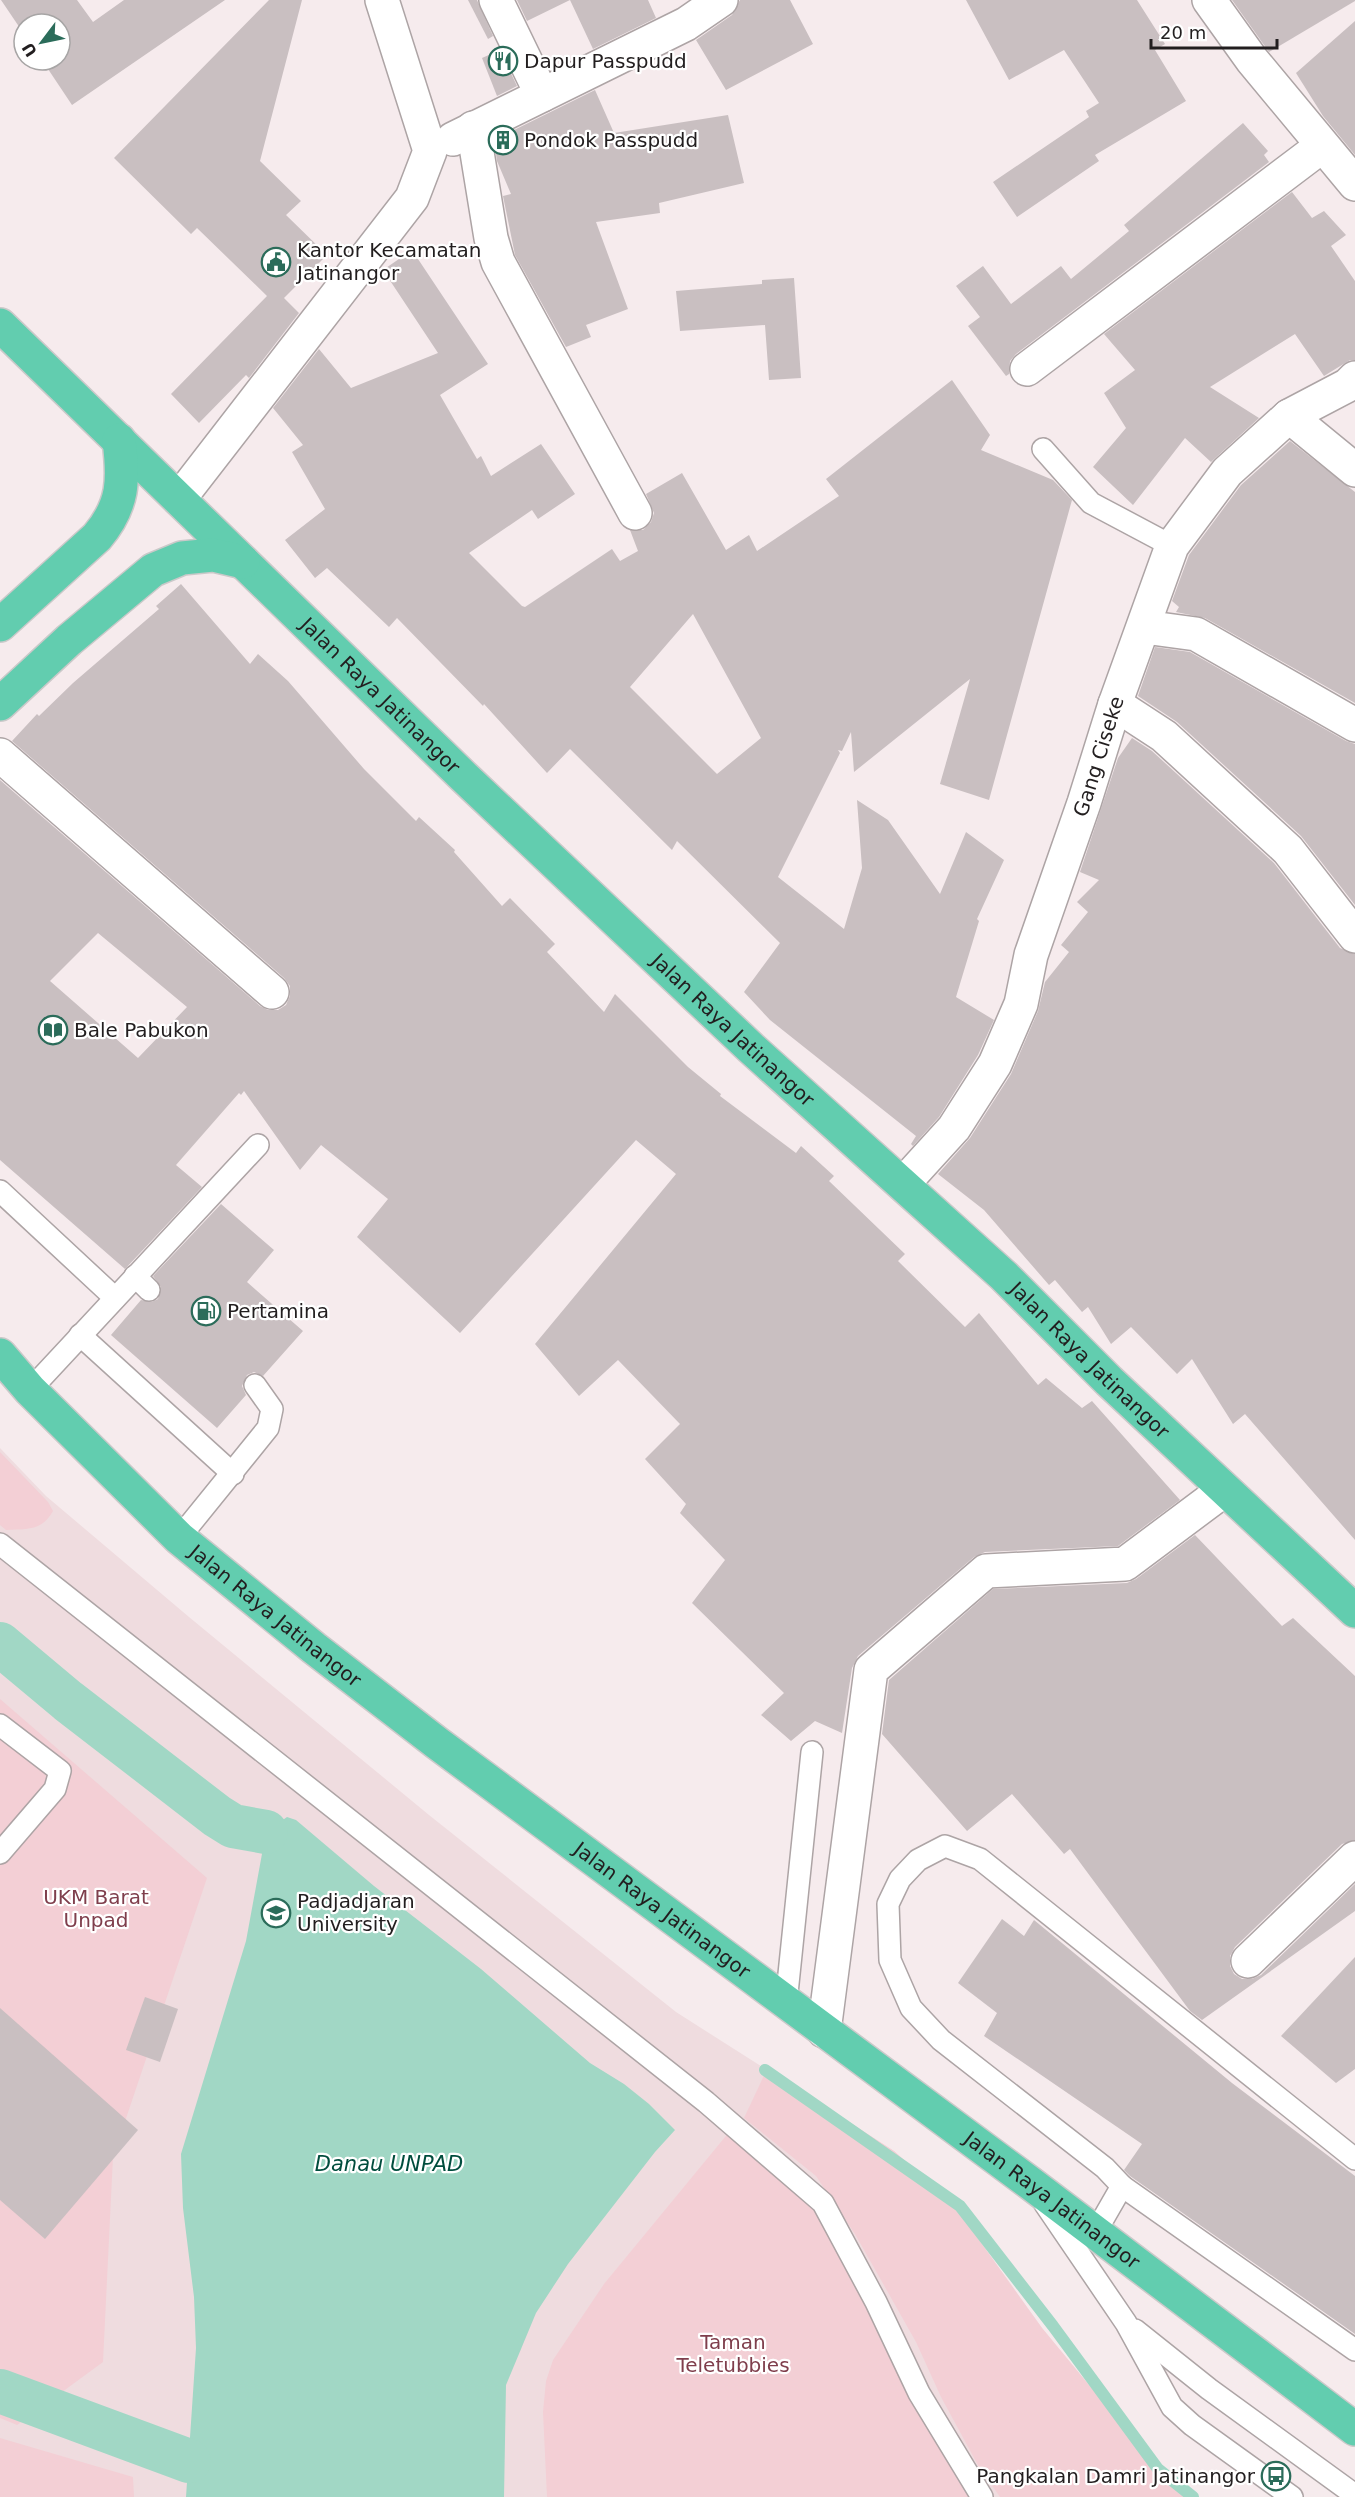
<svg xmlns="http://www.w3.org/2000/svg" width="1355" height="2497" font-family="'DejaVu Sans',sans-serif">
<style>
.built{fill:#efdcdf}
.green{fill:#f3cfd5}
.water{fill:#a1d7c5}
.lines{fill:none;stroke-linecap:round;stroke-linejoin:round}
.stream{stroke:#a1d7c5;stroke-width:12}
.canal{stroke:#a1d7c5;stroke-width:44}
.building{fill:#c9bfc1;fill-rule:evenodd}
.lane-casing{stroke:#ada4a5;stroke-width:24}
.street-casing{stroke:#ada4a5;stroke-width:36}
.highway-casing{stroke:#cac9c9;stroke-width:36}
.lane{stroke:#fff;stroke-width:21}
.street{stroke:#fff;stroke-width:33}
.highway{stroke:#62cdaf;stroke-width:33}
.labels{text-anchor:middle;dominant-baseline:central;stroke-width:4.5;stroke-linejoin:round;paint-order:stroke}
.poi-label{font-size:20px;fill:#221e1f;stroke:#fff;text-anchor:start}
.street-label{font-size:20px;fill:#221e1f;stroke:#fff}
.park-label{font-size:20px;fill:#7f3e4c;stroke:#fff}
.water-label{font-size:21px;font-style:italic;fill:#004d3d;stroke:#fff}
</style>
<rect width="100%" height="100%" fill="#f6ebed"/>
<polygon class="built" points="0,1448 46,1496 189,1617 429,1815 676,2012 894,2151 954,2205 1042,2328 1158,2469 1193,2497 0,2497"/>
<g class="green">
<path d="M0,1452L48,1502L53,1511C42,1531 27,1529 6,1530L0,1525Z"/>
<polygon points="0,1699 207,1878 113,2157 103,2362 17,2425 0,2418"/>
<polygon points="767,2069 894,2151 954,2205 1042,2328 1158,2469 1193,2497 1000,2497 979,2467 941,2397 916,2342 855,2234 816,2176 744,2118"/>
<polygon points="730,2131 819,2213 975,2497 547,2497 543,2412 546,2381 553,2360 604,2284"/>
<polygon points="0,2438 133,2477 134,2497 0,2497"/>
</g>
<polygon class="water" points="287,1817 296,1820 374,1886 481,1969 590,2063 624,2084 649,2104 675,2130 655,2152 568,2264 536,2313 506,2385 504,2497 186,2497 196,2348 194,2297 183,2208 181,2154 246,1941 266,1832"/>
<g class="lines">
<polyline class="stream" points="765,2070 960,2206 1053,2326 1158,2469 1193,2497"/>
<g class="canal">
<polyline points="0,1644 68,1701 217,1816 233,1826 266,1832"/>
<polyline points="0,2391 189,2461"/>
</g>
</g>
<g class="building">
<polygon points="1,0 77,0 93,22 124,0 225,0 72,105 42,60 60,60 60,24 24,24 24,34"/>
<polygon points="269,0 302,0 260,161 301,201 286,215 327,255 284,298 299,313 249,378 246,375 199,423 171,394 267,296 197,228 191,234 114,158"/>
<polygon points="468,0 477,0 493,36 488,39"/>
<polygon points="517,0 648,0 656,18 593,49 570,0 527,21"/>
<polygon points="740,0 790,0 813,44 726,90 696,40 732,15"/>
<polygon points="966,0 1137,0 1165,44 1155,50 1186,101 1095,155 1099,161 1017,217 993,182 1089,117 1086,111 1099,103 1064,50 1009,80"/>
<polygon points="1232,0 1355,0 1355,1 1269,52"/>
<polygon points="1355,21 1355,155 1323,116 1296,73"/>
<polygon points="500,50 517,86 497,96 482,58"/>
<polygon points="595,90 614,133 728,115 744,183 659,203 660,213 596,222 628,309 586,325 591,337 566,347 515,255 503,196 511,194 497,161 494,140"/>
<polygon points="1243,123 1268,151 1264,155 1269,162 1016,354 1010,361 1009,374 1006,376 968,326 980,317 956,286 983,266 1011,304 1061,266 1071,279 1129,231 1124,225"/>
<polygon points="1292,192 1312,218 1324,211 1346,235 1331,246 1355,281 1355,360 1350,360 1324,376 1295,334 1210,387 1259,418 1211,462 1185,438 1133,505 1093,467 1126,428 1104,393 1135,370 1104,334"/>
<path d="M412,250L488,364L440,395L477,459L481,456L491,476L541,444L575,494L538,519L532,510L469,553L522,606L525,607L612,549L620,561L638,551L630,530H643L651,522L654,513L646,494L682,473L726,550L749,535L757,551L839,496L826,479L952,380L990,435L981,450L1053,480L1072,500L989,800L940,784L970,679L854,772L851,732L842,751L838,750L840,753L778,877L844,929L862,868L857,800L888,820L940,894L966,832L1004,860L977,919L979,921L956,997L994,1020L978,1055L939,1117L913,1146L911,1144L916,1136L770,1020L744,992L780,943L677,841L672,850L570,749L547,773L484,704L483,706L397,618L389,627L327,568L315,578L285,540L325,509L292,452L303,445L273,408L319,349L351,388L438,353L383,270ZM693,614L761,738L717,774L630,687Z"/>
<polygon points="794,278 801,378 769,380 765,325 680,331 676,291 762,284 762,280"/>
<polygon points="1290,441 1355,492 1355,703 1205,618 1176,612 1179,607 1172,601 1189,555 1241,485"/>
<path d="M181,584L250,664L258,654L288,681L364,769L416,821L419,817L455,850L454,852L502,906L510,898L555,944L547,952L604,1012L615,994L688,1067L721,1094L720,1096L796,1153L801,1146L834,1176L829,1181L905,1254L898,1261L965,1327L979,1313L1038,1385L1046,1378L1082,1408L1092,1401L1180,1500L1118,1546L985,1552L974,1557L858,1656L852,1668L842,1733L815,1721L791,1741L761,1715L784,1693L692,1603L725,1560L680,1513L686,1504L645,1459L680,1424L618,1360L579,1396L535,1344L676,1174L636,1140L460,1333L357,1237L388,1199L321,1145L300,1170L244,1091L241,1095L239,1093L176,1165L202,1187L125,1269L0,1160V780L260,1006L268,1010H278L286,1005L290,996V986L284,978L12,741L37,714L39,716L73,683L159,609L156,606ZM98,933L187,1007L138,1058L50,981Z"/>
<polygon points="1155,647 1190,652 1346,741 1355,744 1355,905 1301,836 1177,722 1138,696"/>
<polygon points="1132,738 1152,751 1274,863 1340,948 1355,954 1355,1540 1245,1414 1233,1424 1192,1359 1177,1374 1131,1327 1111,1344 1088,1307 1082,1312 1055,1280 1049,1285 984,1210 938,1174 970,1138 1011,1074 1038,1011 1045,982 1069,952 1061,945 1088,912 1077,902 1099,880 1080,872 1118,758"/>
<polygon points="221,1204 274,1250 247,1282 303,1331 263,1376 254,1372 247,1375 242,1386 246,1395 217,1428 111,1335 141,1300 152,1302 158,1299 161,1287 153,1276"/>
<polygon points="1195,1535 1282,1626 1293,1618 1355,1676 1355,1840 1342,1844 1235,1947 1230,1956 1230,1966 1234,1974 1242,1979 1252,1979 1261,1975 1355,1884 1355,1911 1202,2020 1190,2011 1070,1849 1064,1854 1012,1794 967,1831 882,1734 889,1680 993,1589 1127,1583 1136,1579"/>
<polygon points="1002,1919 1024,1936 1034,1920 1232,2083 1355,2176 1355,2334 1130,2176 1124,2170 1142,2144 984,2036 997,2013 958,1983"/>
<polygon points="1355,1957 1355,2069 1336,2083 1281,2036"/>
<polygon points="145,1997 178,2009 160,2062 126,2050"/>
<polygon points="0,2008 138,2130 45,2239 0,2200"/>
</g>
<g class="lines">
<g class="lane-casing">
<g id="lane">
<polyline points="1043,449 1091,503 1172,546"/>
<polyline points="0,1191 115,1298"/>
<polyline points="135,1276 149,1290"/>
<polyline points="80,1335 233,1474"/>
<polyline points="30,1390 258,1145"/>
<polyline points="179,1538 268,1428 272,1409 255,1385"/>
<polyline points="0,1544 706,2102 823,2203 876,2302 919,2393 982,2497"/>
<polyline points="0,1725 60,1771 55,1789 0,1853"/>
<polyline points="786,2003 812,1752"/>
<polyline points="1122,2186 1355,2350"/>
<polyline points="1045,2204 1126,2323 1172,2407 1192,2425 1292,2497"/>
<polyline points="1095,2233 1122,2186 1105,2168 941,2040 911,2008 890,1960 888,1904 900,1879 918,1860 945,1846 980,1859 1355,2159"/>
<polyline points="1135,2330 1209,2389 1355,2495"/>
</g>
</g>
<g class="street-casing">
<g id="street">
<polyline points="496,0 542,95"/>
<polyline points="1209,0 1252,60 1355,184"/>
<polyline points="473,128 491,238 498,262 635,513"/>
<polyline points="453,139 686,24 721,0"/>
<polyline points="1027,369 1322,146"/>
<polyline points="1289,416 1355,470"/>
<polyline points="179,499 412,198 430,151 382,0"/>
<polyline points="1144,627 1196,634 1355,725"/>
<polyline points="1115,704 1164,736 1288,850 1355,936"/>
<polyline points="0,755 272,992"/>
<path id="s1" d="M903,1184L954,1128L995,1064L1021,1004L1031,955L1084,803L1115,704L1172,546L1227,472L1289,416L1348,385L1355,378"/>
<polyline points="1248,1961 1355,1858"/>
<polyline points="824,2031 871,1670 986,1571 1125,1564 1224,1490"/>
</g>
</g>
<g class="highway-casing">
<g id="highway">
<path id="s2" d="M0,325L464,777L751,1048L1004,1276L1109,1381L1355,1611"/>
<path d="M0,625L97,537C124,505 124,480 119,440"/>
<polyline points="0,704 69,640 153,570 182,558 213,555 243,562"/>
<path id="s3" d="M0,1355L30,1390L179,1538L314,1648L437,1743L1030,2183L1355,2429"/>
</g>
</g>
<use href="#lane" class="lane"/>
<use href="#street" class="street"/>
<use href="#highway" class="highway"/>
</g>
<defs>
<g id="restaurant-ring" transform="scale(1.5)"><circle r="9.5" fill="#fff" stroke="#2b6c5a" stroke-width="1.5"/><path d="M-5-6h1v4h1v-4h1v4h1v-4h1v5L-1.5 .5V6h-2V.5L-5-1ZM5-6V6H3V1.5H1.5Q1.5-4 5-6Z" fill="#2b6c5a"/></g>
<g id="building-ring" transform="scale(1.5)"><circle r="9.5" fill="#fff" stroke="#2b6c5a" stroke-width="1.5"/><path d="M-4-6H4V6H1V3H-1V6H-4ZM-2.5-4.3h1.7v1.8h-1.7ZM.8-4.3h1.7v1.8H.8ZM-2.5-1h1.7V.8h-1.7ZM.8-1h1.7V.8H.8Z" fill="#2b6c5a"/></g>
<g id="civic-ring" transform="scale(1.5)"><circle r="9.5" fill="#fff" stroke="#2b6c5a" stroke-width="1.5"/><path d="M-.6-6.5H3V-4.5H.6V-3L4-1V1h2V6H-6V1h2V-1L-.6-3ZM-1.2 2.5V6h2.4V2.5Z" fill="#2b6c5a"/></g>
<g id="library-ring" transform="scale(1.5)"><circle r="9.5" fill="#fff" stroke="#2b6c5a" stroke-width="1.5"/><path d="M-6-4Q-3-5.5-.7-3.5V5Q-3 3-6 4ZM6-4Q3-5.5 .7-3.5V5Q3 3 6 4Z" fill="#2b6c5a"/></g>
<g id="fuel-ring" transform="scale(1.5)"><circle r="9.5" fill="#fff" stroke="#2b6c5a" stroke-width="1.5"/><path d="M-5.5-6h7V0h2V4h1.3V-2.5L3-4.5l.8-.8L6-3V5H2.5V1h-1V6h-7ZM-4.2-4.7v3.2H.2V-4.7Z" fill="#2b6c5a"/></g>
<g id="university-ring" transform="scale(1.5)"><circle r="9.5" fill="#fff" stroke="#2b6c5a" stroke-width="1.5"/><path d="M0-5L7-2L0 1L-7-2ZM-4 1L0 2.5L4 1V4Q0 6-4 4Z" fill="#2b6c5a"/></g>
<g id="bus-ring" transform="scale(1.5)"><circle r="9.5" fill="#fff" stroke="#2b6c5a" stroke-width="1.5"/><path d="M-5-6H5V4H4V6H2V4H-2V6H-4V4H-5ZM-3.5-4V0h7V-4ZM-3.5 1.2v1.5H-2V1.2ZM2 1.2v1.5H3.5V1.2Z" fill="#2b6c5a"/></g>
</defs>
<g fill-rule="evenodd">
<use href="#restaurant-ring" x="503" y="61"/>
<use href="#building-ring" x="503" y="140"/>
<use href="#civic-ring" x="276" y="262"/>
<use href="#library-ring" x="53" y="1030"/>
<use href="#fuel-ring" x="206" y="1311"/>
<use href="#university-ring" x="276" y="1913"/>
<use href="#bus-ring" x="1276" y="2476"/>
</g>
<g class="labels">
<g class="poi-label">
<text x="524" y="61">Dapur Passpudd</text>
<text x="524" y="140">Pondok Passpudd</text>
<text x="297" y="250">Kantor Kecamatan<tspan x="297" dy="23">Jatinangor</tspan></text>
<text x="74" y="1030">Bale Pabukon</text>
<text x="227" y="1311">Pertamina</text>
<text x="297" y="1901">Padjadjaran<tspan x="297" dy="23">University</tspan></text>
<text x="1255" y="2476" text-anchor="end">Pangkalan Damri Jatinangor</text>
</g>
<g class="street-label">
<text stroke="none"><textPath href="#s2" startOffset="531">Jalan Raya Jatinangor</textPath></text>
<text stroke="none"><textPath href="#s1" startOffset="477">Gang Ciseke</textPath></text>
<text stroke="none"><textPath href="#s2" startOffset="1017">Jalan Raya Jatinangor</textPath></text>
<text stroke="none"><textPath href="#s2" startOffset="1503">Jalan Raya Jatinangor</textPath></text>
<text stroke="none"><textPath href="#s3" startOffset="380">Jalan Raya Jatinangor</textPath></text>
<text stroke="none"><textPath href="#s3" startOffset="866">Jalan Raya Jatinangor</textPath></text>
<text stroke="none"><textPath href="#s3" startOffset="1352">Jalan Raya Jatinangor</textPath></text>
</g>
<g class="park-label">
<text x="96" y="1897">UKM Barat<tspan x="96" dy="23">Unpad</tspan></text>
<text x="733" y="2342">Taman<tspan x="733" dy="23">Teletubbies</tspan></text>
</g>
<g class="water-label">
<text x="389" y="2164">Danau UNPAD</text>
</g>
</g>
<g transform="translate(42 42) rotate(238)"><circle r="28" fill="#ffffff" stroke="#a7a5a5" stroke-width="1.5"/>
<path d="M0-4.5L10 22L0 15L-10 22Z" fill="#2b6c5a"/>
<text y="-9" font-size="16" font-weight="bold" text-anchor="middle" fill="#221e1f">U</text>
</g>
<path d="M1151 39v9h126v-9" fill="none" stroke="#221e1f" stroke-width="3"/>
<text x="1160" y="39" font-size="18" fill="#221e1f" stroke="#ffffff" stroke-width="4.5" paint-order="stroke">20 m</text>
</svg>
